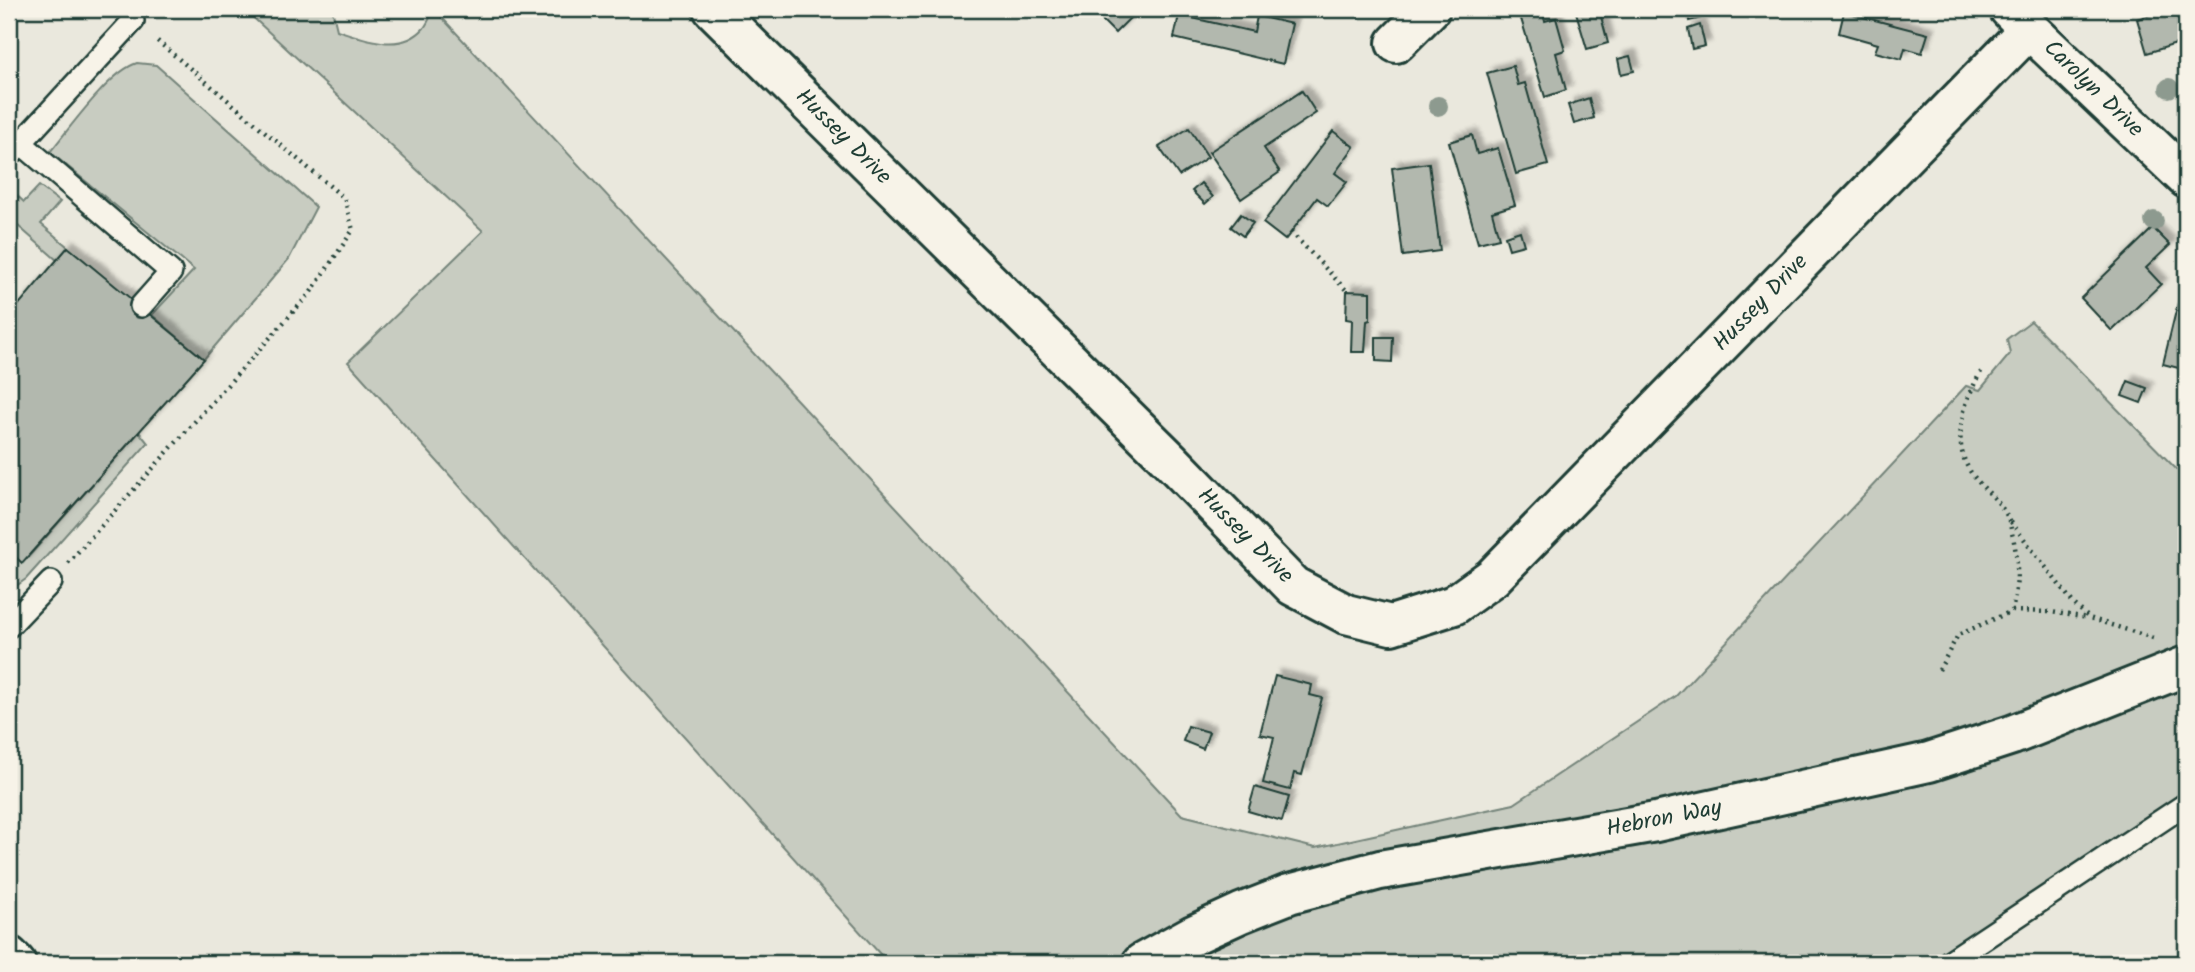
<svg xmlns="http://www.w3.org/2000/svg" width="2195" height="972" font-family="Kalam,sans-serif">
<style>
.green{fill:#c8ccc1;stroke:#74847a;stroke-width:2}
.building{fill:#b2b8ae;stroke:#1f3d34;stroke-width:2;filter:url(#shadow)}
.lines{fill:none;stroke-linecap:round;stroke-linejoin:round}
.lane-casing{stroke:#1f3d34;stroke-width:26}
.street-casing{stroke:#1f3d34;stroke-width:44}
.secondary-casing{stroke:#1f3d34;stroke-width:44}
.path{stroke:#1f3d34;stroke-width:4.5;stroke-dasharray:2 5;stroke-linecap:butt}
.lane{stroke:#f7f3e8;stroke-width:21}
.street{stroke:#f7f3e8;stroke-width:38}
.secondary{stroke:#f7f3e8;stroke-width:38}
.tree{fill:#8d9a8f}
.labels{text-anchor:middle;dominant-baseline:central;stroke-width:7;stroke-linejoin:round;paint-order:stroke}
.street-label{font-size:23px;fill:#1f3d34;stroke:#f7f3e8}
</style>
<defs>
<filter id="shadow"><feDropShadow dx="6" dy="-6" stdDeviation="2" flood-color="#0004"/></filter>
</defs>
<rect width="100%" height="100%" fill="#eae8dd"/>
<filter id="ink" filterUnits="userSpaceOnUse"><feTurbulence type="fractalNoise" baseFrequency=".0143" numOctaves="2"/><feDisplacementMap in="SourceGraphic" scale="14" xChannelSelector="R" yChannelSelector="G"/><feConvolveMatrix kernelMatrix="1 2 1 2 8 2 1 2 1" color-interpolation-filters="sRGB"/></filter>
<g filter="url(#ink)">
<g class="green">
<path d="M244,9H332L337,30C365,39 401,54 424,28C428,23 431,15 434,9L1182,815L1315,848L1514,804L1676,696L1966,386L1980,390L2010,354L2007,339L2031,321L2186,479V809L1954,963H888L348,362L483,231Z"/>
<path d="M137,63L156,65L316,207L289,259L204,359L152,315L194,270L50,152C69,129 110,71 137,63Z"/>
<polygon points="39,186 60,202 41,224 68,247 58,261 9,218 9,197 13,192 24,202"/>
<polygon points="139,432 148,443 26,579 9,591 9,551 23,563"/>
</g>
<g class="building">
<polygon points="1111,9 1139,9 1115,33 1101,19"/>
<polygon points="1518,9 1541,9 1545,21 1556,18 1565,50 1556,53 1566,90 1545,97"/>
<polygon points="1575,9 1599,9 1608,43 1587,49"/>
<polygon points="1687,9 1717,9 1719,14 1689,21"/>
<polygon points="2169,9 2186,9 2186,41 2147,53 2137,19"/>
<polygon points="1844,12 1928,34 1922,53 1905,48 1902,59 1875,52 1878,44 1839,33"/>
<polygon points="1179,15 1254,32 1257,16 1292,24 1283,64 1174,38"/>
<polygon points="1700,25 1705,46 1692,49 1688,29"/>
<polygon points="1630,56 1634,71 1621,74 1618,59"/>
<polygon points="1513,66 1518,85 1525,83 1548,165 1516,174 1487,73"/>
<polygon points="1302,91 1316,113 1264,148 1280,172 1241,199 1209,152"/>
<polygon points="1589,98 1594,118 1574,124 1568,105"/>
<polygon points="1189,128 1208,157 1179,176 1159,147"/>
<polygon points="1333,131 1354,147 1335,173 1347,182 1328,206 1317,198 1285,240 1263,223"/>
<polygon points="1472,135 1477,154 1498,148 1515,205 1492,212 1499,238 1478,243 1449,142"/>
<polygon points="1429,163 1440,251 1403,256 1392,168"/>
<polygon points="1201,183 1213,197 1205,204 1192,191"/>
<polygon points="1241,214 1253,223 1243,236 1231,227"/>
<polygon points="2153,228 2170,245 2146,268 2161,284 2112,331 2081,298"/>
<polygon points="1520,231 1524,245 1509,249 1505,236"/>
<polygon points="68,247 204,359 22,563 9,551 9,316"/>
<polygon points="2185,274 2186,275 2186,370 2163,364"/>
<polygon points="1347,291 1370,292 1370,320 1367,321 1365,352 1351,352 1352,320 1346,319"/>
<polygon points="1376,337 1393,337 1392,362 1376,361"/>
<polygon points="2128,381 2147,388 2141,403 2122,396"/>
<polygon points="1275,676 1312,685 1310,695 1322,698 1302,775 1294,773 1290,790 1263,783 1274,737 1260,734"/>
<polygon points="1188,726 1209,732 1203,749 1183,741"/>
<polygon points="1255,787 1289,797 1282,821 1248,811"/>
</g>
<g class="lines">
<g class="lane-casing">
<g id="lane">
<polyline points="21,143 171,272 141,306"/>
<polyline points="9,156 133,21"/>
<polyline points="9,626 51,582"/>
<polyline points="1947,963 2186,804"/>
</g>
</g>
<g class="street-casing">
<g id="street">
<polyline points="713,9 1171,461 1293,586 1346,614 1391,625 1454,605 1493,577 2029,29 2009,9"/>
<polyline points="2029,29 2186,178"/>
<polyline points="1396,43 1430,9"/>
</g>
</g>
<g class="secondary-casing">
<g id="secondary">
<polyline points="9,956 16,963"/>
<polyline points="1142,963 1193,935 1241,913 1289,894 1380,870 1656,822 1929,762 2012,735 2186,666"/>
</g>
</g>
<g class="path">
<polyline points="1291,232 1347,291"/>
<polyline points="2011,522 2074,604 2089,618 2153,638"/>
<polyline points="68,563 311,292 353,230 344,198 155,39"/>
<polyline points="2012,611 2051,612 2088,618"/>
<path d="M1939,670L1958,635L2012,611C2018,585 2019,563 2013,537C2011,530 2010,522 2007,516C1998,498 1981,488 1970,471C1950,439 1965,399 1982,370"/>
</g>
<use href="#lane" class="lane"/>
<use href="#street" class="street"/>
<use href="#secondary" class="secondary"/>
</g>
<g class="tree">
<circle cx="2169" cy="88" r="10"/>
<circle cx="1438" cy="106" r="10"/>
<circle cx="2154" cy="221" r="10"/>
</g>
</g>
<g class="labels">
<g class="street-label">
<text transform="translate(2093 89) rotate(44)">Carolyn Drive</text>
<text transform="translate(843 137) rotate(45)">Hussey Drive</text>
<text transform="translate(1761 303) rotate(-46)">Hussey Drive</text>
<text transform="translate(1245 536) rotate(45)">Hussey Drive</text>
<text transform="translate(1664 819) rotate(-11)">Hebron Way</text>
</g>
</g>
<rect width="2195" height="972" fill="none" stroke="#f7f3e8" stroke-width="35"/>
<rect x="18" y="18" width="2160" height="937" fill="none" stroke="#1f3d34" stroke-width="2.5" filter="url(#ink)"/>
</svg>
